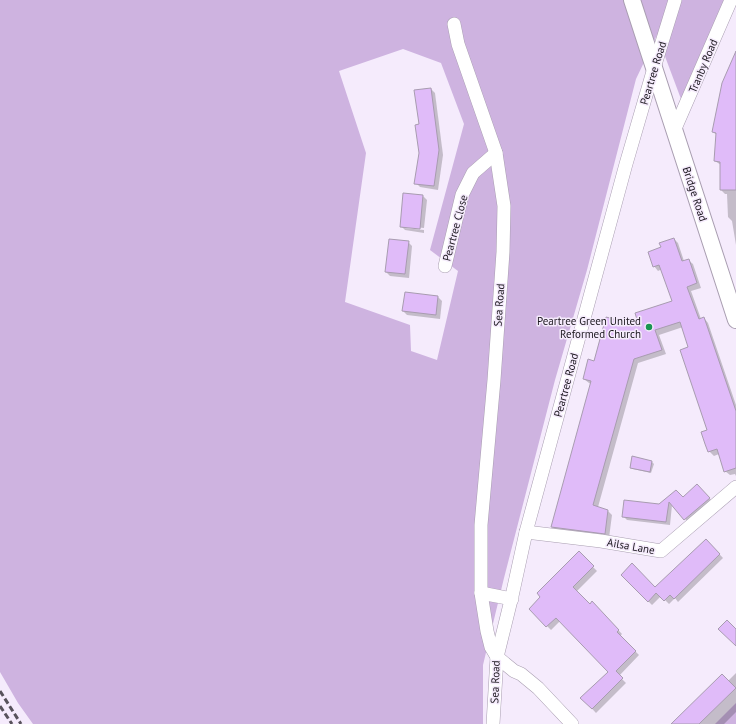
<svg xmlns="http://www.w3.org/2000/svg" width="736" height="724" font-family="'PT Sans',sans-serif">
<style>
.green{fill:#ceb3e0;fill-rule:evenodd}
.shadow{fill:#0003}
.building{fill:#e0bbf9;stroke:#a89cb0}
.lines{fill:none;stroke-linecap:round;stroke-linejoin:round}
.minor-casing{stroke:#a99eb1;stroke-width:14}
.tertiary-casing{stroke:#a99eb1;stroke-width:18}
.minor{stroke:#fff;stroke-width:13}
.tertiary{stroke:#fff;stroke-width:16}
.rail{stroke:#58525c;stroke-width:3;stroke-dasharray:6 3;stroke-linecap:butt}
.poi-dot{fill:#1a9552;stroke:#f5ebfc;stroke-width:1.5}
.labels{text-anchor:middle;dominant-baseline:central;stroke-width:3;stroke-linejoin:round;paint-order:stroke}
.street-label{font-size:11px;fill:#1b171e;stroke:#f5ebfc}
.poi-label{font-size:11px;fill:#1b171e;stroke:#f5ebfc;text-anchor:end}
</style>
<rect width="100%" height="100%" fill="#f5ebfc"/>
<g class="green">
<path d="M0,0H724L681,99L657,35L636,79L587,270L555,380L504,578L483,665V724H33L18,703L0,672ZM403,49L441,63L464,124L430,250L458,271L437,360L411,351L410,325L345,302L366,153L339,71Z"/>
<polygon points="736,703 736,724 715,724"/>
</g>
<g class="shadow">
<polygon points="736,52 736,245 732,221 728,217 727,194 725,194 721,190 721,165 715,161 717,135 713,132"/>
<polygon points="431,89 435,93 443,155 438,190 420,187 416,183"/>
<polygon points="423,196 427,200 424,228 404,226 404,228 424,230 424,233 405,230 401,226"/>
<polygon points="674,239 678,243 684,261 688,260 693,264 701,288 691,291 701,319 704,318 708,323 736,405 736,476 735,474 730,475 725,471 719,454 714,456 709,451 708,430 690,348 683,327 659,335 666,354 638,363 598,507 607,510 612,515 609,538 556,531 552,527 591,384 589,383 584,379 595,362 673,301 662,269 658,271 654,266 662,248"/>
<polygon points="408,242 412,246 409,278 390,276 386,272"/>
<polygon points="438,297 442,301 440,319 407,315 403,311"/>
<polygon points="633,458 652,462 654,464 651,473 633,469 631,468"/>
<polygon points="701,489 713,502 689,523 672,505 670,525 627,520 623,516 660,505 676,491 683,498"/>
<polygon points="706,540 723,558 678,602 675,598 669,604 661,596 652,605 622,575 655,588"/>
<polygon points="579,553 597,571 576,592 590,605 596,607 622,634 620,636 639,655 619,676 626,683 596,713 582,698 609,672 560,621 551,630 530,609"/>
<polygon points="736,673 736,712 724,724 672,724 728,681"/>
</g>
<g class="building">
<polygon points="736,51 736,190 720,190 720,162 714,161 716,133 712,132 722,83"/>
<polygon points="431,88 439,150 434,186 414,184 419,153 415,125 419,124 414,90"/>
<polygon points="403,193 423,195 420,229 400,227"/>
<polygon points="674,238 682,261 689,259 697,283 687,287 699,319 704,317 736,411 736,468 724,472 717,449 708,452 705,444 701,432 707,430 680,350 688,347 680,322 655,330 662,350 634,359 593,505 608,510 605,534 551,527 591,381 583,379 588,359 594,361 606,317 639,326 635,313 672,301 659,265 653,267 648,252 661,247 659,243"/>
<polygon points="389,239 409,241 405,274 385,272"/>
<polygon points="405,292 438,296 436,315 402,311"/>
<polygon points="632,456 652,461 650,472 630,468"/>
<polygon points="697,484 710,498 684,520 669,502 666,522 622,517 624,500 659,504 676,490 683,497"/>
<polygon points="706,539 720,554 674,599 670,595 664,601 656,593 648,602 621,575 632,563 655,587"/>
<polygon points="579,551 594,566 573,587 590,604 592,601 619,630 617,632 636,651 616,671 623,678 592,709 580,698 608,672 556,618 546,627 529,609 540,597 537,593"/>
<polygon points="727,620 736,629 736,646 718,629"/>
<polygon points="722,674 736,688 699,724 671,724"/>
</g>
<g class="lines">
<g class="minor-casing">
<g id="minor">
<polyline points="454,24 458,44 496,153 504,206 503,252 494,380 481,525 481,593 487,631 491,647 497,657 514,671 521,674 538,688 572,724"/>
<polyline points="674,131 731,0"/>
<polyline points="445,266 462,195 473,173 496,153"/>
<polyline points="526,532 601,541 661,551 736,487"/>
<polyline points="481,593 512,599"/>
<polyline points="493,724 497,657 512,596 526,532 626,164 654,68 675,0"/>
</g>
</g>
<g class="tertiary-casing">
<polyline id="tertiary" points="632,0 736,320"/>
</g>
<use href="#minor" class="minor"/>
<use href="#tertiary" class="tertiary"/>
<g class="rail">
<polyline points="0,691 21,724"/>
<polyline points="0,706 12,724"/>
</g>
</g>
<circle class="poi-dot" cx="649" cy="327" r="4"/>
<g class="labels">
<g class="street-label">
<text transform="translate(703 66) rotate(-67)">Tranby Road</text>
<text transform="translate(653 73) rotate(-73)">Peartree Road</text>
<text transform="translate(695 194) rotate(72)">Bridge Road</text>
<text transform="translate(455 228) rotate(-75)">Peartree Close</text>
<text transform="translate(499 305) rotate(-86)">Sea Road</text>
<text transform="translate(566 385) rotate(-75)">Peartree Road</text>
<text transform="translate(631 546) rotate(10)">Ailsa Lane</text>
<text transform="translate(495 682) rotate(-88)">Sea Road</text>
</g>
<g class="poi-label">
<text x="641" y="321">Peartree Green United<tspan x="641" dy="13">Reformed Church</tspan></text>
</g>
</g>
</svg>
